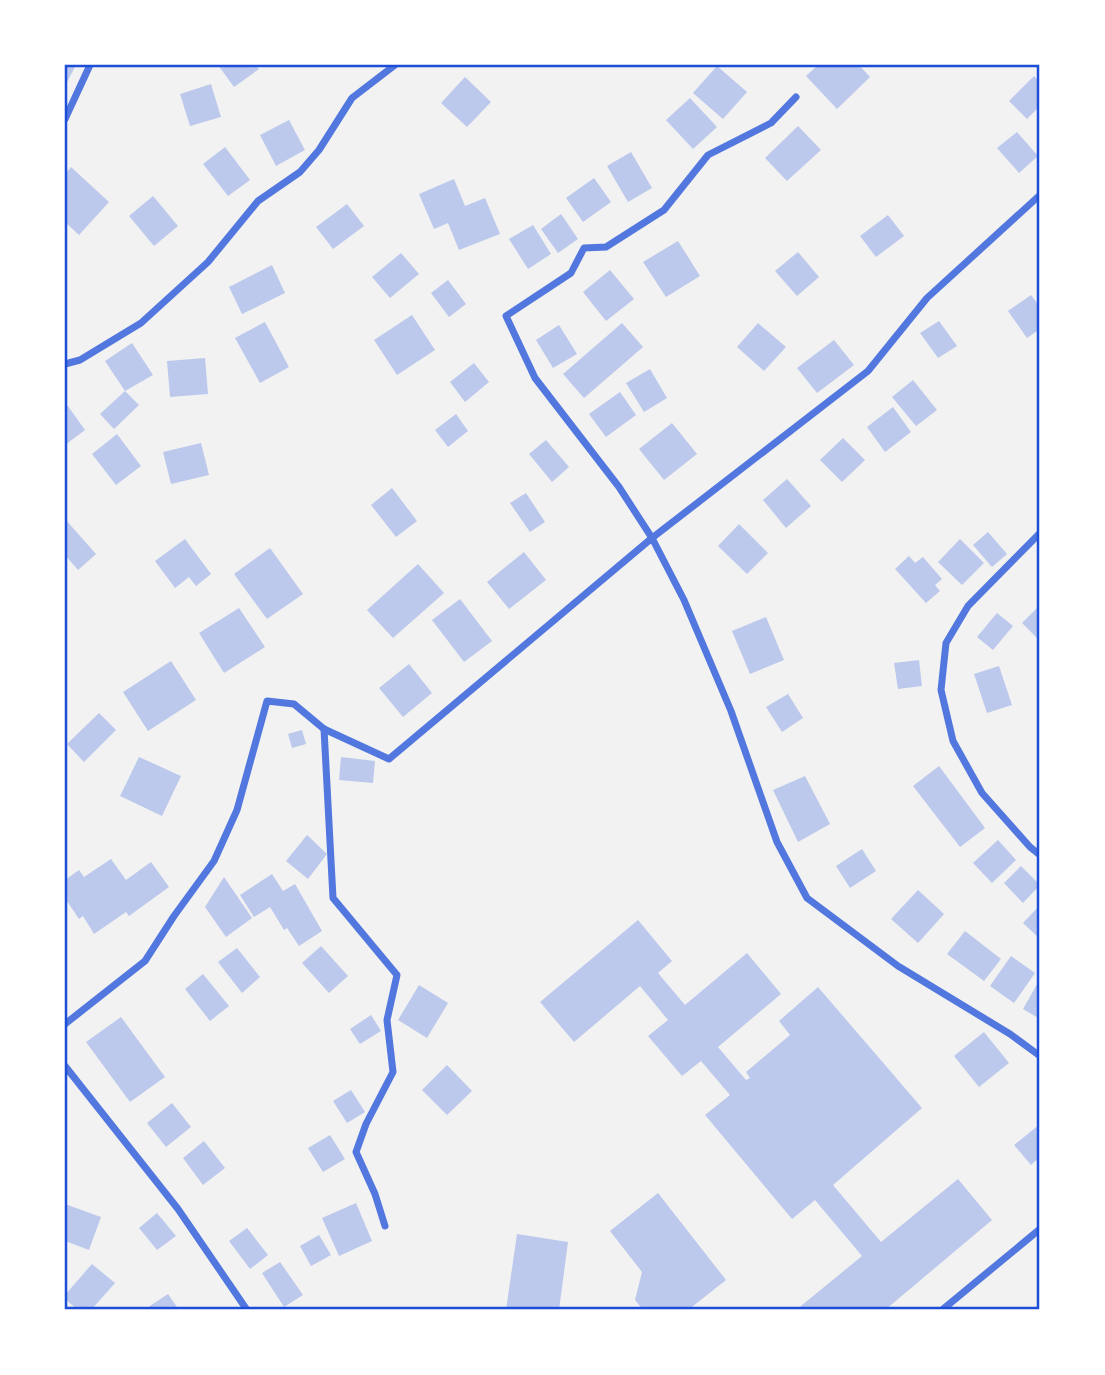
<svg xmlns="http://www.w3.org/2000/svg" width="1105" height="1375" font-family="Ubuntu,sans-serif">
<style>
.building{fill:#bdc9ec}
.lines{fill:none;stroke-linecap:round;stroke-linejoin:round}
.minor{stroke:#5277de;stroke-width:7}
.neatline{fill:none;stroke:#1d4ed8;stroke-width:2.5}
</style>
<rect width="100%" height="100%" fill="#f2f2f2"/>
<g class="building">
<polygon points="65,65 76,65 67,82 65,81"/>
<polygon points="218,65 256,65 259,69 234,87"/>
<polygon points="818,65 859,65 870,77 837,109 806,76"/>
<polygon points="717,66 747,92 723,119 693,93"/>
<polygon points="1034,76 1040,82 1040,106 1027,119 1009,101"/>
<polygon points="465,77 491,102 467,127 441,103"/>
<polygon points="211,84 221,117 190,126 180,94"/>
<polygon points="690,98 717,127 693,149 666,120"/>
<polygon points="289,120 305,150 276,166 260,135"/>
<polygon points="798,126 821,150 787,181 765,158"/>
<polygon points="1017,132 1038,156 1019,173 997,148"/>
<polygon points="225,147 250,180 228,196 203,164"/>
<polygon points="631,152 652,188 628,202 607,166"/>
<polygon points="71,167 109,202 79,235 65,222 65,174"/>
<polygon points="594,178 611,202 583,222 566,198"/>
<polygon points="454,179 465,206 485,198 500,234 459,250 448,223 434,229 419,194"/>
<polygon points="153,196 178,226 154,246 129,216"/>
<polygon points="347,204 364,226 333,249 316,227"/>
<polygon points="561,214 578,239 558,253 541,229"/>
<polygon points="888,215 904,236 876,257 860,236"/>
<polygon points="533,225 551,254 528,269 509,239"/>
<polygon points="678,241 700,276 666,297 643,262"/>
<polygon points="798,252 819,277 797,296 775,271"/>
<polygon points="401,253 419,274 390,298 372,277"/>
<polygon points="272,265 285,293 242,314 229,287"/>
<polygon points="610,270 634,299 606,321 583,292"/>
<polygon points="448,280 466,304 449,317 431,293"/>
<polygon points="1031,295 1040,307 1040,329 1027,338 1008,311"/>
<polygon points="412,315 435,350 397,375 374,340"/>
<polygon points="939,321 957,346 938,358 920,333"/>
<polygon points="265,322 289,367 260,383 235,338"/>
<polygon points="622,323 643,347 584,398 563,374"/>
<polygon points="758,323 786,347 764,371 737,347"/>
<polygon points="559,325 577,354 553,368 536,340"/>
<polygon points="834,340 854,365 817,393 797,368"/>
<polygon points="132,343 153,375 125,391 105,361"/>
<polygon points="205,358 208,394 170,397 167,361"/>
<polygon points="474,363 489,382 465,402 450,382"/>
<polygon points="650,369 667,398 644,412 626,383"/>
<polygon points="913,380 937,410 916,426 892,397"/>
<polygon points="125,391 139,405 114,429 100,414"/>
<polygon points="620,392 636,415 606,437 589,414"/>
<polygon points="65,402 85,430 65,445"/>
<polygon points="893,407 911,432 885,452 867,427"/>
<polygon points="456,414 468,431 448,447 435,430"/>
<polygon points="672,423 697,454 664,480 639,449"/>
<polygon points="117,434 141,466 116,485 92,454"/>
<polygon points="843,438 865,460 842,482 820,460"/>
<polygon points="546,440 569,467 552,482 529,454"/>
<polygon points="201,443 209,475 171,484 163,452"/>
<polygon points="787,479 811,506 786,528 763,500"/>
<polygon points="392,488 417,521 396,537 371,505"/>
<polygon points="526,493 545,522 530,532 510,503"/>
<polygon points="65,519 96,554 78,570 65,555"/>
<polygon points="739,524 768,553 747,574 718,546"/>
<polygon points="988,532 1007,554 992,567 973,545"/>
<polygon points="185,539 211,574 196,586 189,577 175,588 155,561"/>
<polygon points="960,539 984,563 962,585 938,562"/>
<polygon points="270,548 303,594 267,619 234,574"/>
<polygon points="524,552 546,580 509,609 487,582"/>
<polygon points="909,556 915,563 923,557 942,579 935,585 940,591 926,603 895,569"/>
<polygon points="418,564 444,593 393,638 367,610"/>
<polygon points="460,599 492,641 464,662 432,620"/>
<polygon points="1040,605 1040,641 1022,623"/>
<polygon points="239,608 265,647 224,673 199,633"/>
<polygon points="997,613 1013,626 993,650 977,637"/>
<polygon points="766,617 784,660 750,674 732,631"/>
<polygon points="919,660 922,686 898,689 894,663"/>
<polygon points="171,661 196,700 148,731 123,692"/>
<polygon points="409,664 432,693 403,717 379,688"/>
<polygon points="999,666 1012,705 987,713 974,674"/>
<polygon points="788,694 803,718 782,732 766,707"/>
<polygon points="99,713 116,730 84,762 67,744"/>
<polygon points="302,730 306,744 292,748 288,734"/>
<polygon points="139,757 181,776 162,816 120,796"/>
<polygon points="341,757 375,761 373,783 339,780"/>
<polygon points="939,766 985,828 960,847 913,786"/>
<polygon points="805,776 830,824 798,842 773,790"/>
<polygon points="307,835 327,854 308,879 286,861"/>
<polygon points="998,840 1016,860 992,883 973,863"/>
<polygon points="862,849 876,871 850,888 836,866"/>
<polygon points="111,859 126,880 151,862 169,887 129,916 126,912 94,934 83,916 79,919 65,898 65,880 79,870 84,877"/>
<polygon points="1021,866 1040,885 1023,903 1004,883"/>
<polygon points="272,874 283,891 295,884 322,931 299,946 287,928 284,930 270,907 254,917 240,895"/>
<polygon points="224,877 252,918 226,937 205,907"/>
<polygon points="918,890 944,914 918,943 891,919"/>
<polygon points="1040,905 1040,939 1023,923"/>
<polygon points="638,920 672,961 658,973 685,1005 747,953 781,994 718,1047 746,1080 750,1078 746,1072 790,1035 779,1021 818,987 922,1108 833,1185 881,1242 958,1179 992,1220 885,1310 796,1310 862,1256 815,1200 792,1219 705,1115 730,1095 701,1061 682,1076 648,1036 668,1020 640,986 574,1042 540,1002"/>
<polygon points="965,931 1001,959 984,981 947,954"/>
<polygon points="321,946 348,976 329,993 302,963"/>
<polygon points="237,948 260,977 242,993 218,962"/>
<polygon points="1011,956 1035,973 1014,1003 990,986"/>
<polygon points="203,974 229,1006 210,1021 185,989"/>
<polygon points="1040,979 1040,1019 1023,1009"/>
<polygon points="419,985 448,1003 427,1038 398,1020"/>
<polygon points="371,1015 381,1031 360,1044 350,1029"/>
<polygon points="121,1017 165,1077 130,1102 86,1042"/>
<polygon points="984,1032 1009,1063 979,1087 954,1056"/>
<polygon points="447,1065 472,1091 447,1115 422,1090"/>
<polygon points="351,1090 365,1112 347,1123 333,1101"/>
<polygon points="172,1103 191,1127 166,1147 147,1123"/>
<polygon points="1040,1124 1040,1157 1031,1165 1014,1145"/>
<polygon points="330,1135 345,1159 323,1172 308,1148"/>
<polygon points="204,1141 225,1168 203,1185 183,1158"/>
<polygon points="658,1193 726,1280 688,1310 643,1310 635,1300 642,1272 610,1231"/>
<polygon points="356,1203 372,1241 339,1256 322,1218"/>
<polygon points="65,1204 101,1217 89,1250 65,1241"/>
<polygon points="157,1213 176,1236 157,1250 139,1228"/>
<polygon points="247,1228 268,1255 250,1269 229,1241"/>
<polygon points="517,1234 568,1242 559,1310 506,1310"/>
<polygon points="319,1235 331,1255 311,1266 300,1246"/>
<polygon points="280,1262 303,1295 284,1307 262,1273"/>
<polygon points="92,1264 115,1283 91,1310 78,1310 65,1299 65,1295"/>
<polygon points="168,1294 179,1310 144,1310"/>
</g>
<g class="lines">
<g class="minor">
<polyline points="796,97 771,123 708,155 664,210 606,247 584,248 571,273 506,316 535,378 619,487 652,538 684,600 731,711 777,842 807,898 898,966 1010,1034 1040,1056"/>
<polyline points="65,119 90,65"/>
<polyline points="65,364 80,360 141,323 208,262 258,201 300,172 319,150 352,98 395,65"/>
<polyline points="1040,533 968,606 946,643 941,690 953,741 982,793 1030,847 1040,855"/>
<polyline points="324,729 333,898 397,975 387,1020 393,1072 366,1124 356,1152 375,1194 385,1226"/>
<polyline points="65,1024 145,961 174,916 214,861 237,810 267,701 294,704 324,729 389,759 652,538 868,371 927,298 1040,195"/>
<polyline points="65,1066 178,1209 247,1310"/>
<polyline points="942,1310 1040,1229"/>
</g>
</g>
<rect width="1105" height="1375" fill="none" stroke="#ffffff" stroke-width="133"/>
<rect x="66" y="66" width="972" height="1242" class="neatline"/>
</svg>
